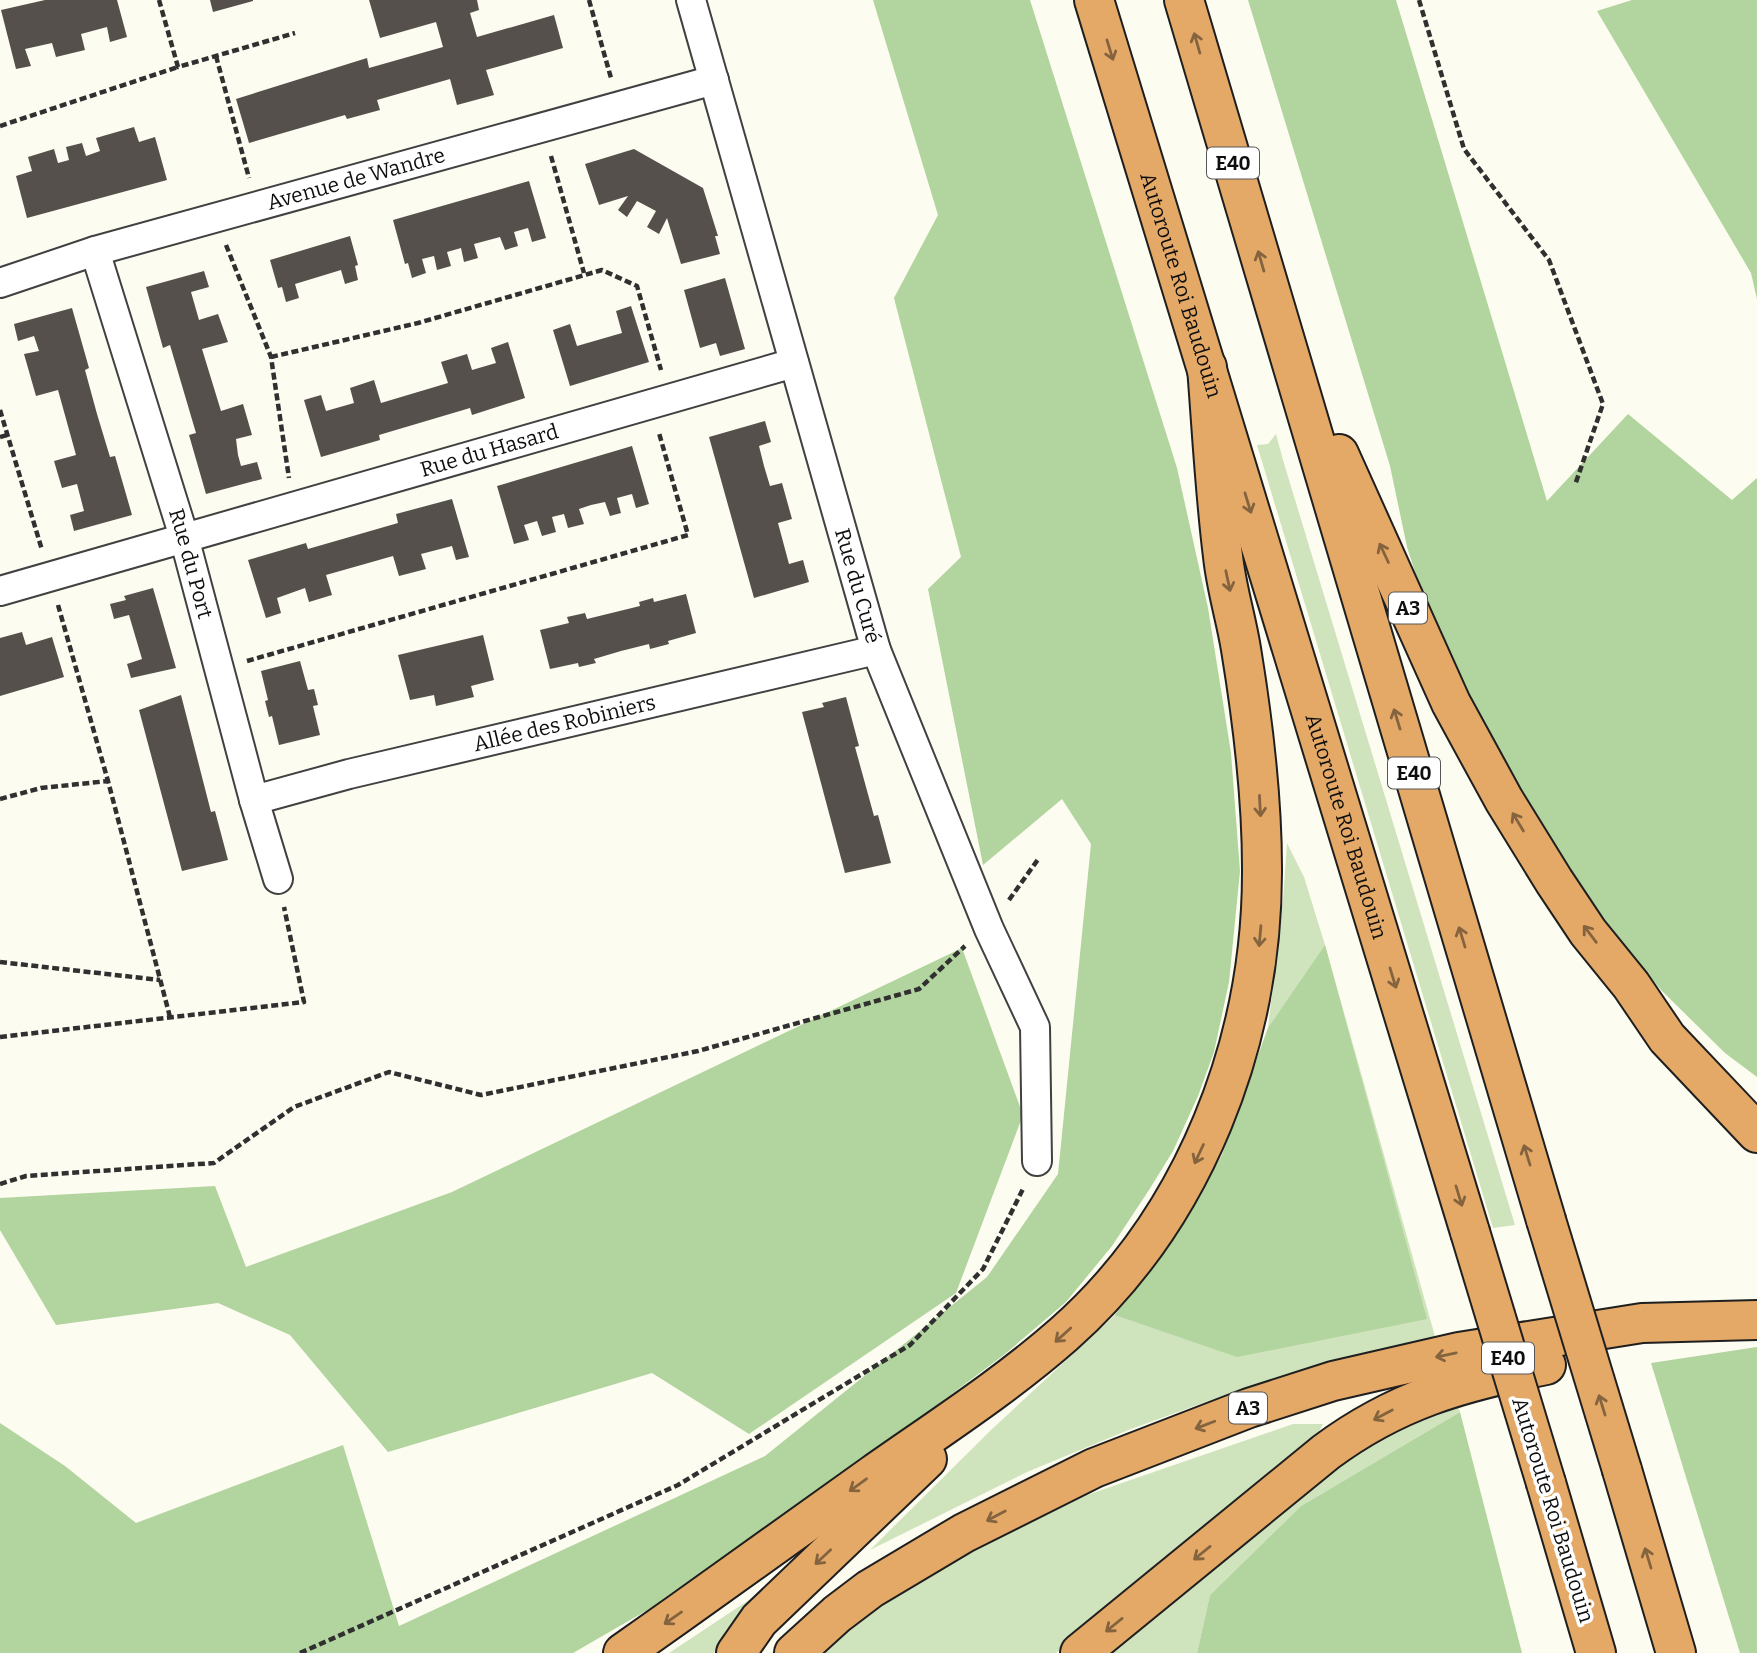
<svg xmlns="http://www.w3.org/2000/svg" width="1757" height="1653" font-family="Bitter,serif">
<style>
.green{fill:#cfe4bd}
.forest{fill:#b2d49e}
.building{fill:#55504b}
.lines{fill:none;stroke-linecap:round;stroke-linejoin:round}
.street-casing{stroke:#414141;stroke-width:32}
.highway-casing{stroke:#1f1f1f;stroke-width:42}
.path{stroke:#303030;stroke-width:4.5;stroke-dasharray:7 3.5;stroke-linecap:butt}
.street{stroke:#fff;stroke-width:28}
.highway{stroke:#e5a967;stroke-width:38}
.highway-bridge-casing{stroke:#1f1f1f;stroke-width:42;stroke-linecap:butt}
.highway-bridge{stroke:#e5a967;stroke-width:38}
.oneway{stroke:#84633f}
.labels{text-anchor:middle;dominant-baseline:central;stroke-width:7;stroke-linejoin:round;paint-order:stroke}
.shield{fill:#fff;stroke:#565656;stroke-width:2}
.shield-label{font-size:19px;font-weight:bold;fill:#0e0e0e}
.street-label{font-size:21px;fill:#0e0e0e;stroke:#fff}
</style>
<rect width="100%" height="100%" fill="#fdfcf0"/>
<g class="green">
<polygon points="1276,434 1283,460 1515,1225 1493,1228 1257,445 1268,444"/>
<polygon points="1287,843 1304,877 1325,945 1436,1340 1247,1387 1131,1429 1027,1472 870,1550 990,1431 1115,1315 1176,1236 1222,1155 1268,1028 1283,901"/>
<polygon points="1455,1400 1460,1412 1301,1506 1210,1595 1197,1653 1101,1653 1374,1437"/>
<polygon points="1293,1424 1323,1424 1318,1434 1286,1463 1096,1623 1056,1653 817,1653 842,1631 911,1584 997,1539 1087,1495"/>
<polygon points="758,1594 726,1630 714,1653 669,1653"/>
</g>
<g class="forest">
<polygon points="873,0 1030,0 1177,468 1208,608 1231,753 1240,871 1229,982 1214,1052 1198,1096 1173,1151 1149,1190 1112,1246 1066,1302 1005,1354 792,1514 670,1597 573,1653 0,1653 0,1423 65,1466 136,1523 343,1445 399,1626 765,1456 987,1277 1058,1174 1091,844 1062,799 983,865 928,589 961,557 894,298 938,215"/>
<polygon points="1248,0 1396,0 1547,501 1628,414 1732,500 1757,478 1757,1077 1725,1053 1661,990 1619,940 1549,838 1475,715 1423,597 1407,547 1390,466"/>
<polygon points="1632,0 1757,0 1757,299 1751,273 1597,11"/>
<polygon points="1325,945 1427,1319 1237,1357 1115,1315 1176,1236 1222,1155 1268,1028"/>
<polygon points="962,948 1023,1115 956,1293 749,1434 652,1373 388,1452 290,1335 218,1303 56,1325 0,1230 0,1198 215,1186 246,1267 452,1192"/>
<polygon points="1757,1347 1757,1653 1740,1653 1651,1363"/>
<polygon points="1460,1412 1522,1653 1197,1653 1210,1595 1301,1506"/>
</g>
<g class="building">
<polygon points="45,0 117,0 127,37 110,42 107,27 81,34 85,50 56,57 52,43 25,49 31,66 16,69 1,10"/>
<polygon points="210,0 253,0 253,1 213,12"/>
<polygon points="369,0 477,0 479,10 470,13 477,37 554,15 563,48 486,70 494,95 457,105 450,79 377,100 380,110 347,119 345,115 249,143 236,99 367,58 369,68 443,47 436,22 380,38"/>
<polygon points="134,127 139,142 155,137 167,180 27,218 16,176 32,171 28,157 54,149 58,163 69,160 66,147 82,143 86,156 100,151 96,138"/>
<polygon points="634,149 703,188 718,236 715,236 720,254 681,264 667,218 659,234 647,227 656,211 637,201 627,217 618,210 628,196 599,205 585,164"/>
<polygon points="529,181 546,238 532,242 528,228 514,232 518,246 505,250 500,237 474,244 478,258 464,262 461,248 447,252 451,266 437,270 434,256 422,259 426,273 412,278 408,263 405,264 393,220"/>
<polygon points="350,236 358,265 355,266 358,280 345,284 341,270 295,284 299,298 286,302 282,287 278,288 270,260"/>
<polygon points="204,271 209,287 191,292 199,320 218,314 228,342 202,349 221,411 243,404 252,435 236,439 238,455 241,466 257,462 262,479 206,494 189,435 196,433 170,345 163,348 146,287"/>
<polygon points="725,278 745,349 720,356 716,343 700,348 684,290"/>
<polygon points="631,306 649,362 570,386 553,330 570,324 577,346 622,333 616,311"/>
<polygon points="72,308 89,368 85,370 97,414 110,457 115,456 132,515 74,531 70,515 84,511 77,484 62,488 54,461 76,455 58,390 36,396 24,354 39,351 34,336 18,341 14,324"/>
<polygon points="508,342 525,398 472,415 470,408 379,435 380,440 321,457 304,400 321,395 326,411 354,403 350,388 374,380 381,403 448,383 441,362 467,354 472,370 496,363 491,348"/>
<polygon points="765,421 771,442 759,446 764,466 770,486 782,483 792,519 778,523 789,564 803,560 809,582 754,598 709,437"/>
<polygon points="632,446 649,504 636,508 632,494 617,498 621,513 610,516 605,502 591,505 579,509 584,524 568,528 564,514 552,517 556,532 542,536 537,521 524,525 529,540 514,544 497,486"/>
<polygon points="452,499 469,557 456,560 452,546 421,554 426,569 399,576 393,556 326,575 332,595 309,602 305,588 277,598 281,613 266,618 248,560 306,543 308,549 398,523 396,514"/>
<polygon points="153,588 176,668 131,678 127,664 142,659 129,615 114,619 110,604 126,600 124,596"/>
<polygon points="686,594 696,633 668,641 669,644 650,649 649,644 621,651 594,659 596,663 579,667 578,663 550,669 540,630 569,623 567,617 585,613 587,619 640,606 639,602 653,598 654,602"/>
<polygon points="22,632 26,645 52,637 64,677 0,696 0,638"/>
<polygon points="483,635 494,680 471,686 474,697 436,706 434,695 410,700 398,655"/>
<polygon points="300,661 308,690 314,689 318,705 313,706 320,735 279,745 272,716 269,717 265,701 268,700 261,671"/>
<polygon points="181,695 211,812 215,811 228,860 182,871 139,710"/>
<polygon points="846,697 859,746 855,747 874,816 878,815 891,863 845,873 802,712 824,707 822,703"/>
</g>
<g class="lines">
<g class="street-casing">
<g id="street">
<path id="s1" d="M691,0L876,650L989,929L1035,1027L1037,1161"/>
<path id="s2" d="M95,251L184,537L254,800L278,879"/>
<path id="s3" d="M0,283L95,251L714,80"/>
<path id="s4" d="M0,591L794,363"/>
<path id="s5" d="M254,800L349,774L876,650"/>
</g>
</g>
<g class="highway-casing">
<g id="highway">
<path id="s6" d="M1094,0L1470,1232"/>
<polyline points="1184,0 1546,1220"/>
<polyline points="1339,454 1451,703 1504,800 1554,881 1588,932 1631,985 1667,1038 1757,1133"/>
<polyline points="1622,1470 1676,1653"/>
<polyline points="1546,1483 1596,1653"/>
<path d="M623,1653C707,1594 790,1534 874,1474C938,1429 1005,1386 1064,1334C1195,1218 1263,1041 1262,868C1262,794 1253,722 1241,649C1236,618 1226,587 1223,556C1215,493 1212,430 1207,367"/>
<polyline points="736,1653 759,1620 927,1459"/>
<polyline points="794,1653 837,1614 870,1589 964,1533 1094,1468 1249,1408 1333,1381 1459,1352 1642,1323 1757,1320"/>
<path d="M1080,1653L1326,1452C1396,1400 1461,1382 1546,1365"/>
</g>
</g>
<g class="path">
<polyline points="159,0 178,67 295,33"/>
<polyline points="589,0 611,78"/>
<polyline points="1419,0 1464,149 1549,260 1603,404 1575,485"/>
<polyline points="216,56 249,178"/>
<polyline points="0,126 178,67"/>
<polyline points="551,156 584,273"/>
<polyline points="226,245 271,357 289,478"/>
<polyline points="271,357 418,323 602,270 637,286 661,370"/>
<polyline points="0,410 42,550"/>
<polyline points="0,437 7,435"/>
<polyline points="58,605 108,781 170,1017"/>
<polyline points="247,661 688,535 659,433"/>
<polyline points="0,799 41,788 108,781"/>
<polyline points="1009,900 1039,858"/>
<polyline points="0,962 160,980"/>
<polyline points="0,1037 304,1002 284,907"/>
<polyline points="0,1184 26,1176 214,1163 294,1107 389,1072 481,1095 698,1051 919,989 965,946"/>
<polyline points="300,1653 678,1485 910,1345 983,1269 1024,1187"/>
</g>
<use href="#street" class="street"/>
<use href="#highway" class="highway"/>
<g class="highway-bridge-casing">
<g id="highway-bridge">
<polyline points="1546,1220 1622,1470"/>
<polyline points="1470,1232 1546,1483"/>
</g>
</g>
<use href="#highway-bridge" class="highway-bridge"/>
</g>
<defs><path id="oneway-shaft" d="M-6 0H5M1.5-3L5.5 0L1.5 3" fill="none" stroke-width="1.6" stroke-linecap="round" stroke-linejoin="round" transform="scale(1.75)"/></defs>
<g class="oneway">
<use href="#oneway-shaft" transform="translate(1197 43) rotate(-106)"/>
<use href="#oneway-shaft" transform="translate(1110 50) rotate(73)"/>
<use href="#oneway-shaft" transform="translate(1261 261) rotate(-106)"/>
<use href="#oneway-shaft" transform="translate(1248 503) rotate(73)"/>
<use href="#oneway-shaft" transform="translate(1384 553) rotate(-115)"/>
<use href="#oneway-shaft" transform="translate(1228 581) rotate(78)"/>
<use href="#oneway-shaft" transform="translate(1397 719) rotate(-107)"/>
<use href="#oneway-shaft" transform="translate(1260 806) rotate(87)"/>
<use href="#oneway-shaft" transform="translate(1518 822) rotate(-121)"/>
<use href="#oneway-shaft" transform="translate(1590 934) rotate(-127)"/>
<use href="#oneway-shaft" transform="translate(1260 936) rotate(95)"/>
<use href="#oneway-shaft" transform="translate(1462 937) rotate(-107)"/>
<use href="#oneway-shaft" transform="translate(1393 978) rotate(73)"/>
<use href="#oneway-shaft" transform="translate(1199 1154) rotate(115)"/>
<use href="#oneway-shaft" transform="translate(1527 1155) rotate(-107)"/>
<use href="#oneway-shaft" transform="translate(1459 1196) rotate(73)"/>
<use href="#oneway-shaft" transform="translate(1063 1335) rotate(138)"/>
<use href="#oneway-shaft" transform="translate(1446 1355) rotate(168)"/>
<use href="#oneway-shaft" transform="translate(1602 1405) rotate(-107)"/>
<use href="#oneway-shaft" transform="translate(1383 1415) rotate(152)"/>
<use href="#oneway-shaft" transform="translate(1205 1425) rotate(159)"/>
<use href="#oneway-shaft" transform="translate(858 1485) rotate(144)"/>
<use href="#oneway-shaft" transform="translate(996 1516) rotate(152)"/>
<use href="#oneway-shaft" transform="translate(1202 1553) rotate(141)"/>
<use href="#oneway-shaft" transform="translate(823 1557) rotate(137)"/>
<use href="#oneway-shaft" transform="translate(1648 1558) rotate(-107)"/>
<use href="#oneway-shaft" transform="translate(673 1618) rotate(145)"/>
<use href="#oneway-shaft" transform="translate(1114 1625) rotate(141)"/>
</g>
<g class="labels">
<g class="shield">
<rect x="1207" y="147.5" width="52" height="31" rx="5"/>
<rect x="1389" y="592.5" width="38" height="31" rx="5"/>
<rect x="1388" y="757.5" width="52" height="31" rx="5"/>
<rect x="1482" y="1342.5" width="52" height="31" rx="5"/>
<rect x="1229" y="1392.5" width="38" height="31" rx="5"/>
</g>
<g class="shield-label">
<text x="1233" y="163">E40</text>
<text x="1408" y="608">A3</text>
<text x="1414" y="773">E40</text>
<text x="1508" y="1358">E40</text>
<text x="1248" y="1408">A3</text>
</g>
<g class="street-label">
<text stroke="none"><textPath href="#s3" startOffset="371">Avenue de Wandre</textPath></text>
<text stroke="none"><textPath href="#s6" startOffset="298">Autoroute Roi Baudouin</textPath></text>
<text stroke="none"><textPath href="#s4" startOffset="509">Rue du Hasard</textPath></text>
<text stroke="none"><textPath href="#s2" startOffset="327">Rue du Port</textPath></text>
<text stroke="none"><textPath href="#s1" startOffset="609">Rue du Curé</textPath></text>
<text stroke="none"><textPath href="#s5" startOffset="320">Allée des Robiniers</textPath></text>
<text stroke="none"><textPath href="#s6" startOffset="864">Autoroute Roi Baudouin</textPath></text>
<text transform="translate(1553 1510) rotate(73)">Autoroute Roi Baudouin</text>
</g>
</g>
</svg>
